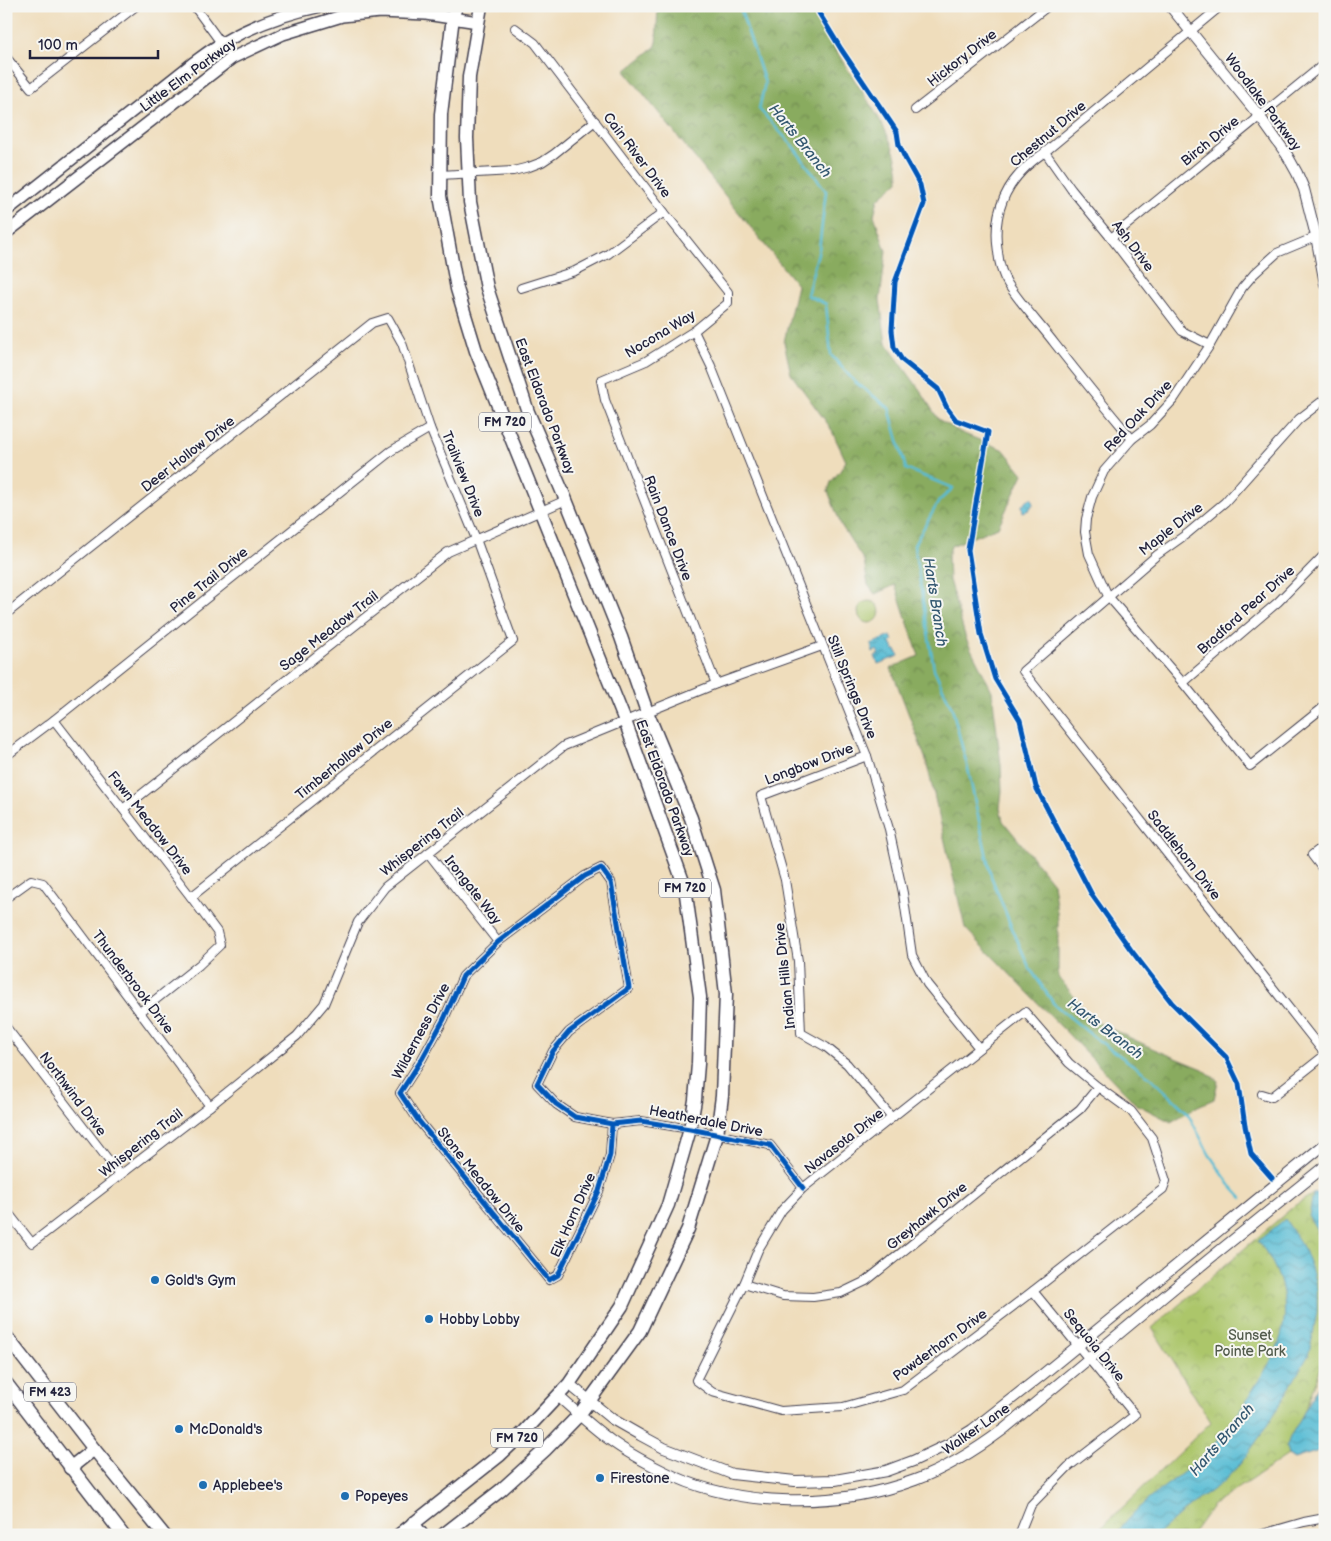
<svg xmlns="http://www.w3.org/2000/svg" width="1331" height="1541" font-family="'Balsamiq Sans',sans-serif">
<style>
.forest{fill:url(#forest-crowns);stroke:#56664d}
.park{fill:url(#park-crowns);stroke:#677453}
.water{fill:url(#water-waves);stroke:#3c6f88}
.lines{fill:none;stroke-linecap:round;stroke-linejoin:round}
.stream{stroke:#56bcd4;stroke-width:2.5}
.minor-casing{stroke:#413e4e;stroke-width:10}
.tertiary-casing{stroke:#413e4e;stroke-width:12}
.secondary-casing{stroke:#413e4e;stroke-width:14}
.primary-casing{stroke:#413e4e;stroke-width:15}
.minor{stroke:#fff;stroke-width:8}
.tertiary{stroke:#fff;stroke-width:10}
.secondary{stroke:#fff;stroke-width:11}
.primary{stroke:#fff;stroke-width:12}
.cycleway-casing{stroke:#f6f6f2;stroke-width:8}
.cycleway{stroke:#0057b8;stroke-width:5}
.poi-dot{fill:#1f6fb2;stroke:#f6f6f2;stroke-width:2}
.labels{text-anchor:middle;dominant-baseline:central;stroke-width:4;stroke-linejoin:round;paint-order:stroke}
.shield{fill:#f6f6f2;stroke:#626272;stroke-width:1}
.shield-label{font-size:12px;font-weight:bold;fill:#22223b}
.street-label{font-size:14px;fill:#22223b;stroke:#f6f6f2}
.poi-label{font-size:14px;fill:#22223b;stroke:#f6f6f2;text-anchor:start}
.park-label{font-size:14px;fill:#525b4c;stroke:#f6f6f2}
.water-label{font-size:15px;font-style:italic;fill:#345871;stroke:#f6f6f2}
</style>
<defs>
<pattern id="forest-crowns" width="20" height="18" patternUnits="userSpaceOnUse" patternTransform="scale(1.25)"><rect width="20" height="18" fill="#89ab5f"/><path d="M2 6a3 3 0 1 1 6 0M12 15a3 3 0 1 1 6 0" fill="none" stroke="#708b50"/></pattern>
<pattern id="park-crowns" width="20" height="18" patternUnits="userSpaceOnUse" patternTransform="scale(1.25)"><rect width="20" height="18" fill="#acc66b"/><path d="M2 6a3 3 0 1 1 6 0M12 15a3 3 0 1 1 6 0" fill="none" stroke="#94aa5e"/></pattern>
<pattern id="water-waves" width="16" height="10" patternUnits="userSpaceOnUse" patternTransform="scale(1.25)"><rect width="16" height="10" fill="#56bcd4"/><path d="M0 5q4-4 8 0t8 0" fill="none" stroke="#4798ad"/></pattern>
</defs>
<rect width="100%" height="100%" fill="#f6f6f2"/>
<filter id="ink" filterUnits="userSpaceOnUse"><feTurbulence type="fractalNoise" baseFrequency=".02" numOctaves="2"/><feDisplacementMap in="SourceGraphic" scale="10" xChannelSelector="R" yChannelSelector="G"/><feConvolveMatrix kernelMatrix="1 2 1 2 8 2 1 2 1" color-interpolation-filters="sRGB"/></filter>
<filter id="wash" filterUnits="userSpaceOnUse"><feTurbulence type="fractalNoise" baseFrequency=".0096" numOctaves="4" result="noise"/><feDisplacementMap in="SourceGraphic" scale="20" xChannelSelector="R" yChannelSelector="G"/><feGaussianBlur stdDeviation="1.12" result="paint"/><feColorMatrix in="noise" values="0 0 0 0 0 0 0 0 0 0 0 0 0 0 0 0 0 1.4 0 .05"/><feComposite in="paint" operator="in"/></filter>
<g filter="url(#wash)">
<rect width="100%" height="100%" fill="#efddbc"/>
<path class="forest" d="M658,6H812V13C826,35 840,57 854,79C873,109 899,143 899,181L878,199L874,215L886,251L880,300L886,343L920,390L938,419L962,433L1004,450L1023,474L998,527L951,546L948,556L949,580L966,639L992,691L1001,765L1002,791L1000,808L1003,821L1053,883L1058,920V976L1092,1020L1154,1049L1203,1069L1218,1081L1214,1099L1198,1106L1171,1122L1136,1104L965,928L926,760L891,668L919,656L895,585L875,594L868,585L864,561L841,525L828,491L831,482L840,471L846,461L830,427L791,374L784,342L797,285L625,71L656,46Z"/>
<g class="park">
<circle cx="869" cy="612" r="11"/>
<polygon points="1313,1194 1325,1256 1325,1357 1288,1455 1212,1506 1191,1535 1096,1535 1097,1532 1211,1422 1152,1328 1294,1206"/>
</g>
<g class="water">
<polygon points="1031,498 1033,500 1033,504 1029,510 1023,512 1022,505 1027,500"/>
<polygon points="891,636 893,641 891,642 894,650 896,650 899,656 878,664 875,656 879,654 877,650 873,652 871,644"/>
<polygon points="1325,1191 1325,1243 1309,1217 1313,1194"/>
<path d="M1285,1219L1303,1247L1311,1267L1317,1289V1311L1313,1335L1308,1356L1266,1428L1241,1463L1222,1483L1191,1505L1157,1535H1116C1136,1503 1172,1483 1200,1459C1225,1437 1240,1411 1257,1383C1261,1377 1265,1371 1269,1364C1294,1321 1288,1279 1258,1241Z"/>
<polygon points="1325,1375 1325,1449 1294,1459 1288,1455 1286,1448 1290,1437"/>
</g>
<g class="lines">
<polyline class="stream" points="782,6 772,15 740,8 765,83 759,109 792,145 826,191 819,249 807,295 826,304 831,355 854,381 889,408 906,469 953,488 939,501 914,545 934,669 952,708 968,769 991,876 1009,921 1029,967 1054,1004 1095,1038 1150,1077 1187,1112 1209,1154 1230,1185 1242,1198"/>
</g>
</g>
<g filter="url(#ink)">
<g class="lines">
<g class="minor-casing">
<g id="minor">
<polyline points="194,6 232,58"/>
<polyline points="515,28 535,43 664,212 728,292 728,303 694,331 646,361 601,380 605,400 716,684"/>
<polyline points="6,57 31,88 136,6"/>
<polyline points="915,110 1048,6"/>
<polyline points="1045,152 1071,189 1111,238 1182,331 1210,345"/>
<polyline points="440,175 513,171 529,167 542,162 554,154 595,121"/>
<polyline points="1325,233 1277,253 1254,274 1242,288 1210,345 1174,399 1150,425 1132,439 1104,471 1092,497 1086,519 1085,532 1089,554 1108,596 1183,683 1250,766 1325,706"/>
<polyline points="1111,238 1325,63"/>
<polyline points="521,288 575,271 608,254 664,212"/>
<polyline points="694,331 711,366 867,756 889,829 903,893 912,955 927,984 979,1048"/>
<polyline points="1325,399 1299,419 1225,502 1188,533 1157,555 1023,671 1325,1054"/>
<path d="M1132,439C1106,408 1080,376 1055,344C1040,324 1022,306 1008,284C1002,275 999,262 998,252C991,208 1009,176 1045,152L1221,6"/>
<polyline points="6,614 372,323 388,318 402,343 430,428 476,539 513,641 191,897"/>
<polyline points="1183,683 1278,602 1325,554"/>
<polyline points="54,720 191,897 217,932 220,945 199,965 140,1012"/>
<polyline points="6,756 54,720 391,451 430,428"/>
<polyline points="867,756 761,796 785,880 798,961 801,1033 826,1047 847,1064 892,1118"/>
<polyline points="123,809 448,552 566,500"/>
<polyline points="1325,845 1312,855 1325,872"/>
<polyline points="428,853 498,942"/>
<polyline points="6,898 31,880 43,883 210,1106"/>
<polygon points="1025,1012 1069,1063 1098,1087 1131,1111 1152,1138 1166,1181 1163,1189 1033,1291 903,1390 843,1407 781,1411 712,1392 696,1380 744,1284 758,1250 782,1210 803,1188"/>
<polyline points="6,1027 120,1175"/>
<polyline points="1262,1094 1272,1097 1325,1055"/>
<polyline points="612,1124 610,1155 599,1191 558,1275 549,1280 418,1120 400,1093 422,1059 444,1019 463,976 498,942 585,876 601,868 611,882 629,988 569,1032 553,1051 537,1084 556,1104 575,1117 612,1124 641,1121 690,1129 770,1145 803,1188"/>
<polyline points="6,1210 32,1243 210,1106 297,1036 324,1004 358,922 385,887 564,746 716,684 822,646"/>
<polyline points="744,1284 783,1296 813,1297 841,1293 866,1281 1080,1109 1098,1087"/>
<polyline points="1019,1535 1031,1505 1068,1467 1135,1415 1033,1291"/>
<polyline points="1259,1535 1304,1522 1325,1518"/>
</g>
</g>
<g class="tertiary-casing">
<g id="tertiary">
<polyline points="1170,6 1260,117 1287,155 1297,173 1304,189 1316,236 1325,284"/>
<polyline points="569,1384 612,1419 640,1435 664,1448 732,1474 795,1481 835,1480 886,1471 913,1461 949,1444 972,1430 1042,1375 1325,1144"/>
<path d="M558,1396C575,1411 592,1427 610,1440C626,1452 645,1462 663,1471C736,1509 839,1508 915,1480C948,1468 976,1450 1004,1429L1208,1260L1325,1166"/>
</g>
</g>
<g class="secondary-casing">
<g id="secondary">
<path d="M6,211L192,64C203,56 213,48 224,42C253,25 288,13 321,6"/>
<polyline points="6,233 232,58 283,34 342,16 380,12 426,14 478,22"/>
</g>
</g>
<g class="primary-casing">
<g id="primary">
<polyline points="6,1336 94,1449 164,1535"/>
<polyline points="6,1383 123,1535"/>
<polyline points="70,1468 94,1449"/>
<polyline points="413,1523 422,1535"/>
<polyline points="399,1535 500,1455 524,1432 569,1384 622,1306 668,1205 690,1129 695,1100 698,1064 700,997 685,887 625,721 476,351 457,289 440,196 441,114 453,17 456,6"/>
<polyline points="443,1535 501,1490 545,1450 579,1415 640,1331 688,1229 717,1135 722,1096 726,994 714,890 691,818 647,712 621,637 566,500 528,412 487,288 470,202 467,138 469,77 481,6"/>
</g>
</g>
<use href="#minor" class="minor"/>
<use href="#tertiary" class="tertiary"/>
<use href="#secondary" class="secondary"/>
<use href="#primary" class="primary"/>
<g class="cycleway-casing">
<g id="cycleway">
<polyline points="818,6 819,13 841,49 897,132 899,145 905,158 920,185 924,204 895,282 892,330 894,347 902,360 938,389 947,408 956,420 988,432 968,550 981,634 995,679 1020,720 1036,787 1092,895 1131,950 1172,1003 1226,1057 1239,1084 1245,1126 1251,1154 1272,1178"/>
<polyline points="612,1124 610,1155 599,1191 558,1275 549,1280 418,1120 400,1093 422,1059 444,1019 463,976 498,942 585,876 601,868 611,882 629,988 569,1032 553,1051 537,1084 556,1104 575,1117 612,1124 641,1121 690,1129 770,1145 803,1188"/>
</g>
</g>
<use href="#cycleway" class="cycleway"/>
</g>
</g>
<g class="poi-dot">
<circle cx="155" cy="1280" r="5"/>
<circle cx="429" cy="1319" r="5"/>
<circle cx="179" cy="1429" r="5"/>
<circle cx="600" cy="1478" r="5"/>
<circle cx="203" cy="1485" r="5"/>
<circle cx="345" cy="1496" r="5"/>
</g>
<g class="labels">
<g class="shield">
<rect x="479" y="412.5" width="52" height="19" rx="4"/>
<rect x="659" y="878.5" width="52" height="19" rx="4"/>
<rect x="24" y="1382.5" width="52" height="19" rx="4"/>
<rect x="491" y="1428.5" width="52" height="19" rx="4"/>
</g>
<g class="shield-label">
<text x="505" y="422">FM 720</text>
<text x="685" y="888">FM 720</text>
<text x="50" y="1392">FM 423</text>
<text x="517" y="1438">FM 720</text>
</g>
<g class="street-label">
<text transform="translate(962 58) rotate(-38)">Hickory Drive</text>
<text transform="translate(188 75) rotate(-36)">Little Elm Parkway</text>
<text transform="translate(1263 102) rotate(53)">Woodlake Parkway</text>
<text transform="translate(1048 134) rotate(-40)">Chestnut Drive</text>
<text transform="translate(1210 141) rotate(-39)">Birch Drive</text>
<text transform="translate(637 155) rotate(53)">Cain River Drive</text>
<text transform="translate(1133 246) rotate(53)">Ash Drive</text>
<text transform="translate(660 334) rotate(-31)">Nocona Way</text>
<text transform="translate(545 406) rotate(69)">East Eldorado Parkway</text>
<text transform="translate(1138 416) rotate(-47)">Red Oak Drive</text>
<text transform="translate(188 454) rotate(-38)">Deer Hollow Drive</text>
<text transform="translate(463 474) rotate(68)">Trailview Drive</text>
<text transform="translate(668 528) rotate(69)">Rain Dance Drive</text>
<text transform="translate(1171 529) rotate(-38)">Maple Drive</text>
<text transform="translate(209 580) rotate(-39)">Pine Trail Drive</text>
<text transform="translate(1246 610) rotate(-42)">Bradford Pear Drive</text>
<text transform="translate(329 631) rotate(-38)">Sage Meadow Trail</text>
<text transform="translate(852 687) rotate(68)">Still Springs Drive</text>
<text transform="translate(344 759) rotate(-39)">Timberhollow Drive</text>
<text transform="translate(809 764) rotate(-21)">Longbow Drive</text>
<text transform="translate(665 788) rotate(70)">East Eldorado Parkway</text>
<text transform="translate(150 823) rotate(52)">Fawn Meadow Drive</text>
<text transform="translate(422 842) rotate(-38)">Whispering Trail</text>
<text transform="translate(1184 855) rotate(52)">Saddlehorn Drive</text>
<text transform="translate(473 890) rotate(52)">Irongate Way</text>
<text transform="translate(785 976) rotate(-96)">Indian Hills Drive</text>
<text transform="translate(133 982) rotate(53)">Thunderbrook Drive</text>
<text transform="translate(421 1031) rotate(-62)">Wilderness Drive</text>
<text transform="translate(73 1094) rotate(53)">Northwind Drive</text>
<text transform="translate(706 1121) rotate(11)">Heatherdale Drive</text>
<text transform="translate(844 1141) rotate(-38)">Navasota Drive</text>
<text transform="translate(141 1143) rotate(-38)">Whispering Trail</text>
<text transform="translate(481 1180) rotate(51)">Stone Meadow Drive</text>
<text transform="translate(573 1215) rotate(-66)">Elk Horn Drive</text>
<text transform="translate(927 1216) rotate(-39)">Greyhawk Drive</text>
<text transform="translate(940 1345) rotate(-36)">Powderhorn Drive</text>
<text transform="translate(1094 1345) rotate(51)">Sequoia Drive</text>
<text transform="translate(976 1429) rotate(-35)">Walker Lane</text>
</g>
<g class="poi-label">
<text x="165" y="1280">Gold's Gym</text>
<text x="439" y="1319">Hobby Lobby</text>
<text x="189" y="1429">McDonald's</text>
<text x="610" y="1478">Firestone</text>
<text x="213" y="1485">Applebee's</text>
<text x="355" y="1496">Popeyes</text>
</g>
<g class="park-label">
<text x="1250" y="1335">Sunset<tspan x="1250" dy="16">Pointe Park</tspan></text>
</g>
<g class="water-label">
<text transform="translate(800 141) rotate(51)">Harts Branch</text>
<text transform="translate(935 602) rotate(81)">Harts Branch</text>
<text transform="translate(1105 1029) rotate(37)">Harts Branch</text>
<text transform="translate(1222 1440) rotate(-49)">Harts Branch</text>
</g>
</g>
<rect width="1331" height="1541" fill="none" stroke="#f6f6f2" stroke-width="25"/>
<path d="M30 50v8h128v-8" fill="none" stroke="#22223b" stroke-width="2.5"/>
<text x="38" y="50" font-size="15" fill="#22223b" stroke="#f6f6f2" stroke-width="4" paint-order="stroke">100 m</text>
</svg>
